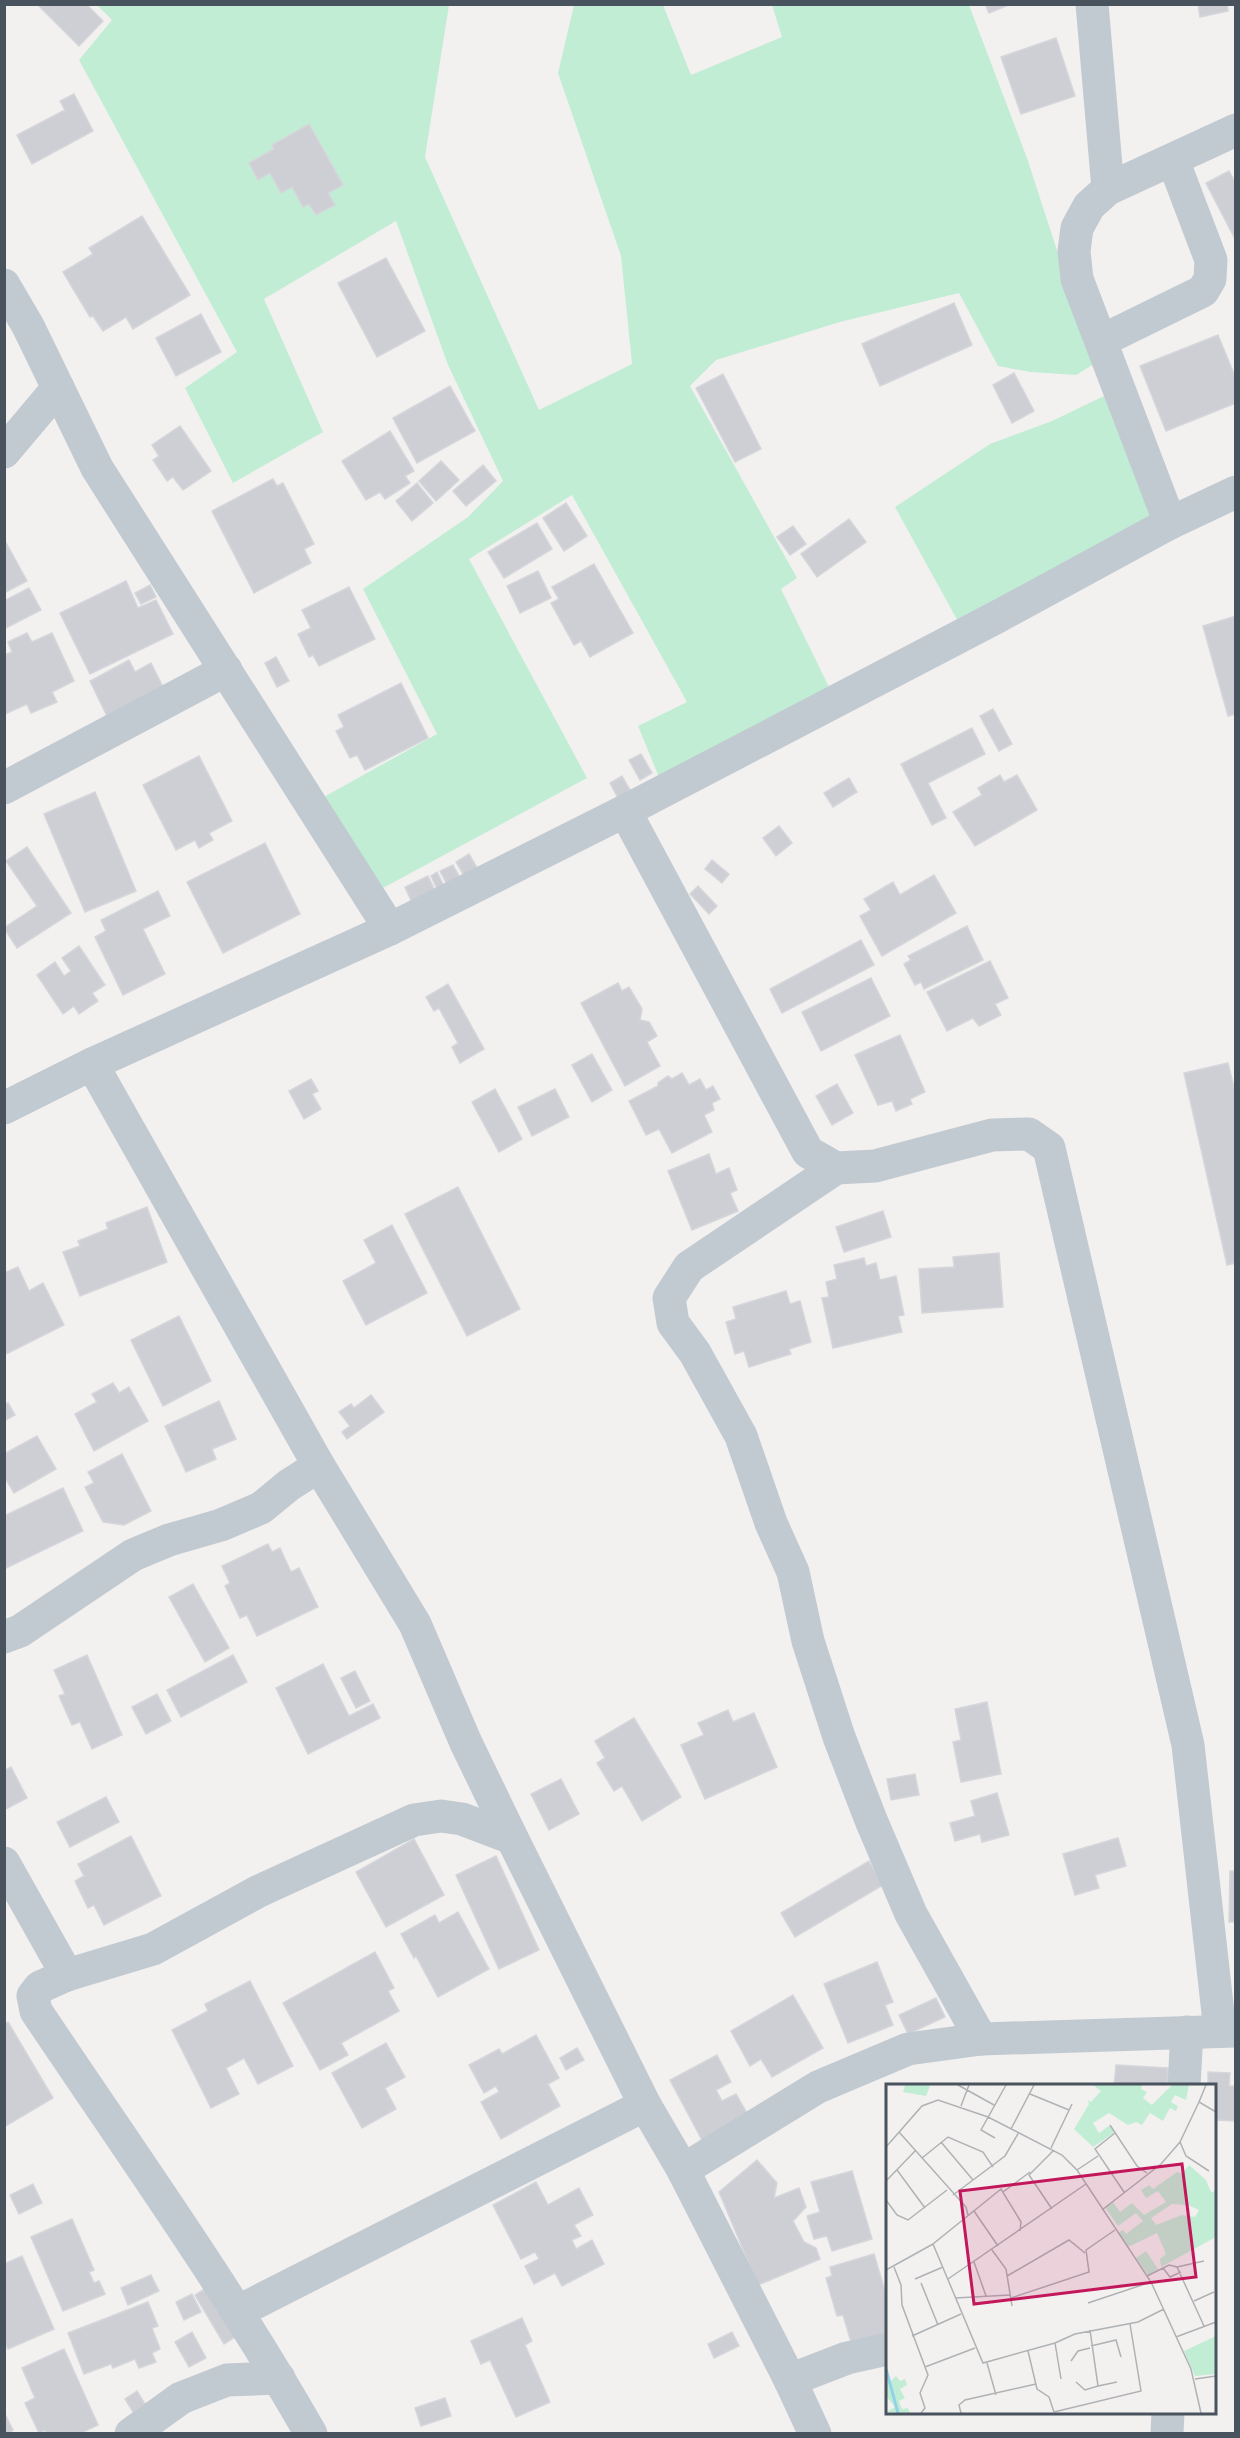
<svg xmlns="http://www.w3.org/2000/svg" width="1240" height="2438" font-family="'Fira Sans Condensed',sans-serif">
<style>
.green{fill:#c2edd5}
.building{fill:#cecfd4;stroke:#d5d6db;stroke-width:1.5}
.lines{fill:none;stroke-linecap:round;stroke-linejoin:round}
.minor{stroke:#c2cad1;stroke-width:33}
.inset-river{fill:none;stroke:#92d1e7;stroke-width:3}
.inset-road{fill:none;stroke:#afb2b5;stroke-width:1.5}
.view{fill:#c2185b;fill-opacity:0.15;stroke:#c2185b;stroke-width:3}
.inset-edge{fill:none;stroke:#49535d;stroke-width:3}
</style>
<rect width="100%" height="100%" fill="#f3f1f0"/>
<g class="green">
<polygon points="97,5 449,5 425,157 539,410 632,364 621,256 558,73 574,5 663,5 691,75 782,37 772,5 969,5 1027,158 1094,364 1076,375 1031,372 998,366 959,293 840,322 716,360 690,386 797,578 781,589 832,693 663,787 638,726 687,702 572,495 469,559 587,778 370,895 322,798 437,734 363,589 468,517 503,481 448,365 396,221 264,299 323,432 233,483 185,388 237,352 79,60 112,20"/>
<polygon points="1106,395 1161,514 960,625 895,507 990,444 1052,421"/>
</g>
<g class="building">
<polygon points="37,4 86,4 103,21 79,46"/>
<polygon points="985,4 1011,4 989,13"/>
<polygon points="1198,4 1227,4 1228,11 1200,17"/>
<polygon points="1056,38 1075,96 1021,114 1001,57"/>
<polygon points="74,94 93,131 32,164 17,135 65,110 60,101"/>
<polygon points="309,124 343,185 328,193 335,205 316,215 309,204 303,207 292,187 281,193 270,173 258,180 249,163 274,149 272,145"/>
<polygon points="1229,171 1236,184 1236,241 1206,183"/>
<polygon points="142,216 190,295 133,329 126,317 103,331 93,316 90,317 63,272 93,254 89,248"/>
<polygon points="386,258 425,331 377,357 338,283"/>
<polygon points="954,303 972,345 880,386 862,344"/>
<polygon points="201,314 221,352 176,376 156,338"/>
<polygon points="1218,335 1236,379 1236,403 1166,431 1140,366"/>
<polygon points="1014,373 1034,411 1012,423 993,385"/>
<polygon points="723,374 761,449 735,462 696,388"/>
<polygon points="450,386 475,431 417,463 393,418"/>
<polygon points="180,426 211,471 183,490 173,477 167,481 153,460 159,456 152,445"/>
<polygon points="390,431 414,471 405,476 410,483 385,499 380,492 366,500 342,461"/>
<polygon points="441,461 459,480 436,501 419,481"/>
<polygon points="483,465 496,481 466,506 453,491"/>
<polygon points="273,479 277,486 283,483 314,544 304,549 311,563 254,593 212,511"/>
<polygon points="417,483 433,503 412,521 396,501"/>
<polygon points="566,503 587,536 564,551 543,518"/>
<polygon points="849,519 866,542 817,577 801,554"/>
<polygon points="537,523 552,549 504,578 488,552"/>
<polygon points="793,526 806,544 790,555 777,537"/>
<polygon points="4,539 27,581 4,593"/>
<polygon points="594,564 633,633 590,657 581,641 574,645 551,603 559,599 552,587"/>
<polygon points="538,571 551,598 520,613 507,586"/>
<polygon points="126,581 138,608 156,600 173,634 90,674 60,613"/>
<polygon points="150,585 156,597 141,604 135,593"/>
<polygon points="349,587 375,639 319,666 313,655 309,657 298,634 311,628 302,610"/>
<polygon points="29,588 41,610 4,629 4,601"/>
<polygon points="1236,616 1236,714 1228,716 1203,626"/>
<polygon points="27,633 32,642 52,633 74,681 52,692 57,702 31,713 27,704 5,714 4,655 12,652 8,642"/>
<polygon points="276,657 289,681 277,687 265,663"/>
<polygon points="129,660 135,672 151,663 163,687 107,716 90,681"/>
<polygon points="401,683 428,738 365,770 357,755 350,758 336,731 344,727 338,715"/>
<polygon points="993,709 1012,744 999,751 980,716"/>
<polygon points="972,728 985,754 928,783 946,818 932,825 901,764"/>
<polygon points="641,754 652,773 640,780 629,760"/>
<polygon points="199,756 232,821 209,833 213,840 199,848 195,840 176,850 143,785"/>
<polygon points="1000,775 1004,782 1017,775 1037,810 975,846 953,812 982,795 978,788"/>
<polygon points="622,776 630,790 618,798 610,783"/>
<polygon points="849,778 857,792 833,807 824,793"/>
<polygon points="95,792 136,891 85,912 44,814"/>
<polygon points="779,826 792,843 776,856 763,838"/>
<polygon points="265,843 300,914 223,953 187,882"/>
<polygon points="27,847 71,913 17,948 4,928 37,906 6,861"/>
<polygon points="469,854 480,873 467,881 456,862"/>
<polygon points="712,860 729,874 722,883 705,869"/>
<polygon points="453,865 463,883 450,890 440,871"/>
<polygon points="437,872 447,892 440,895 431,876"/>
<polygon points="934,875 956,913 882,956 860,916 871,910 864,899 893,882 900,895"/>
<polygon points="428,876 437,895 414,907 405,887"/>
<polygon points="698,886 717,906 709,914 690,894"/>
<polygon points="158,891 170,916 143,929 165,974 123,995 95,937 106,931 101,920"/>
<polygon points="967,926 983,960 924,989 921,982 915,985 904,964 911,960 908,956"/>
<polygon points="861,940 874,965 782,1013 770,989"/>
<polygon points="79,946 105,985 92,993 98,1001 79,1014 74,1006 63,1014 37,975 55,962 64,976 71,971 62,958"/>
<polygon points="990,961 1008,998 995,1004 1001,1015 979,1026 973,1018 947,1031 927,992"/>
<polygon points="871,978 890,1016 821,1051 802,1012"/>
<polygon points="618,983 622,991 629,987 642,1009 640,1020 649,1022 657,1036 647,1042 660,1066 625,1086 581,1003"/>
<polygon points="448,984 484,1049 460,1063 452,1047 458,1043 439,1008 434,1011 426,997"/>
<polygon points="900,1035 925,1092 910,1099 912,1104 896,1111 892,1101 878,1105 855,1055"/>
<polygon points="592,1054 612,1090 592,1102 572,1065"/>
<polygon points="1228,1063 1236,1096 1236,1263 1227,1265 1184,1073"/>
<polygon points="682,1073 689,1085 700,1079 706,1090 713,1086 720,1099 712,1103 714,1110 704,1115 712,1132 672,1153 659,1129 646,1135 629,1101 658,1086 658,1083 668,1076 672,1079"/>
<polygon points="311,1079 318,1091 312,1094 321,1109 304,1119 289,1091"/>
<polygon points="837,1084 853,1113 832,1125 816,1096"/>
<polygon points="495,1089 522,1139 499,1152 472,1102"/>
<polygon points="555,1089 569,1117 532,1136 518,1107"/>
<polygon points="709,1154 716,1174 729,1168 737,1190 730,1193 738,1211 692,1230 668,1171"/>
<polygon points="458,1187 520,1309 467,1336 405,1214"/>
<polygon points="147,1207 167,1262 80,1296 63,1252 80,1246 78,1241 108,1229 106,1223"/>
<polygon points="883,1211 891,1237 844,1252 836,1227"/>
<polygon points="392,1225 427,1293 366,1325 343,1281 376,1263 364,1240"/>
<polygon points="999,1253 1003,1307 922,1313 919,1269 954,1267 953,1257"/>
<polygon points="864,1258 866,1266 876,1263 880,1280 896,1276 904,1315 898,1316 902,1332 833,1348 822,1298 829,1297 826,1282 837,1279 834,1265"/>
<polygon points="18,1267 29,1291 43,1283 64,1325 4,1355 4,1273"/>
<polygon points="786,1291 790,1304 800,1301 811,1342 789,1349 791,1354 749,1367 744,1351 735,1354 726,1322 736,1319 733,1307"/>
<polygon points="179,1316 211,1381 163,1406 131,1340"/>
<polygon points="113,1383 119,1393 129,1387 148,1421 94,1451 75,1414 97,1402 92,1394"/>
<polygon points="371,1395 384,1412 347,1439 342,1432 350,1426 339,1412 351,1404 354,1408"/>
<polygon points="219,1401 236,1439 212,1449 216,1459 186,1472 165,1426"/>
<polygon points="8,1403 15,1415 4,1421 4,1405"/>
<polygon points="37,1436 56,1469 14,1493 4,1476 4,1454"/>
<polygon points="122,1454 151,1511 124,1525 103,1522 85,1487 94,1483 88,1472"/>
<polygon points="63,1488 83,1531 4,1569 4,1516"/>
<polygon points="268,1544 272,1552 280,1548 291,1572 299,1568 318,1607 257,1636 247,1615 240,1618 225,1586 230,1583 222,1566"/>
<polygon points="193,1584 229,1648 205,1662 169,1597"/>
<polygon points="87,1655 122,1735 92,1749 80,1722 72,1725 59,1696 65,1694 54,1670"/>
<polygon points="233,1655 247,1682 181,1717 167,1690"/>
<polygon points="323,1664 349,1716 373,1704 380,1718 308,1754 276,1688"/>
<polygon points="355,1671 370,1701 356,1708 341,1678"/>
<polygon points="157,1694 171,1721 146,1734 132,1707"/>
<polygon points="987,1702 1001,1774 961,1782 953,1742 961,1740 955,1709"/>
<polygon points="728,1710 733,1722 754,1713 777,1767 705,1799 681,1745 704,1735 698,1723"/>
<polygon points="634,1718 681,1797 642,1821 622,1786 614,1791 597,1763 605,1758 595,1741"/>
<polygon points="11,1767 27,1798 6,1809 4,1771"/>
<polygon points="915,1774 919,1795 891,1800 887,1779"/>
<polygon points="561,1779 579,1814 549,1830 531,1794"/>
<polygon points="997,1793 1009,1835 982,1842 980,1834 955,1841 950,1823 975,1816 971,1801"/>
<polygon points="106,1797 119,1822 70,1847 57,1822"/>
<polygon points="131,1836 161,1896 104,1925 94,1905 88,1908 75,1881 84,1876 78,1864"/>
<polygon points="1118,1838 1126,1866 1095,1875 1099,1888 1075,1895 1063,1854"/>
<polygon points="414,1839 444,1895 386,1927 356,1872"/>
<polygon points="496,1856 539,1950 499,1969 456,1875"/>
<polygon points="869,1861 883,1885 795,1937 781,1913"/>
<polygon points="1230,1871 1236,1871 1236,1922 1229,1922"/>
<polygon points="458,1912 489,1969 438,1997 416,1956 414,1958 401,1934 435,1915 439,1923"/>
<polygon points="375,1952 394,1988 388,1991 399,2011 341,2043 348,2055 320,2070 283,2003"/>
<polygon points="877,1962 893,2002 885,2005 893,2025 848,2043 824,1984"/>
<polygon points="250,1981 293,2066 258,2084 244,2058 226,2068 239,2094 211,2108 172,2030 208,2011 205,2004"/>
<polygon points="793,1995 823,2048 772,2077 761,2059 750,2066 731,2031"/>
<polygon points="936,1998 945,2017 908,2034 899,2015"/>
<polygon points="8,2022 53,2098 4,2127 4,2024"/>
<polygon points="536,2035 559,2078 548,2084 560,2106 501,2139 481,2102 499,2092 496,2086 484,2093 469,2065 499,2049 502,2054"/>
<polygon points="386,2043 405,2077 385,2088 396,2109 362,2128 332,2073"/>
<polygon points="577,2048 584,2060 566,2070 560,2058"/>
<polygon points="717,2055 731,2082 716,2090 722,2101 736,2094 749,2117 703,2142 670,2080"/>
<polygon points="1116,2065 1168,2068 1167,2086 1114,2086"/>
<polygon points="1208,2072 1230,2073 1229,2086 1236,2086 1236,2121 1214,2120 1214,2086 1208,2086"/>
<polygon points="757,2160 777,2183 774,2198 799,2188 806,2207 793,2221 804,2242 816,2248 820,2259 758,2285 719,2192"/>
<polygon points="852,2171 872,2239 832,2251 827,2236 814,2239 807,2216 820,2212 811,2182"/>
<polygon points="536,2182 548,2205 579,2188 593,2215 574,2225 581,2236 572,2240 576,2249 592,2240 604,2264 562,2286 555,2273 534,2284 525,2266 539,2259 535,2252 521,2259 493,2205"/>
<polygon points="33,2184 42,2203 19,2214 10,2195"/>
<polygon points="72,2219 94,2270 89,2272 94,2283 99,2281 105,2294 63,2311 31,2237"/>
<polygon points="874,2254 888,2301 888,2342 854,2352 843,2315 837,2316 826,2278 832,2276 830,2267"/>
<polygon points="22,2256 54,2329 8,2349 4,2340 4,2264"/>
<polygon points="151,2275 159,2291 128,2305 121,2288"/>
<polygon points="211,2285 240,2334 224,2344 195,2295"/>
<polygon points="192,2294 201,2312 184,2320 176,2302"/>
<polygon points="148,2302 158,2326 152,2328 160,2349 152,2353 156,2362 139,2368 135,2359 113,2368 111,2364 84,2374 68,2333"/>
<polygon points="522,2318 532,2341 525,2345 550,2402 516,2417 490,2360 481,2364 471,2341"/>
<polygon points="192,2332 206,2358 189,2367 175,2342"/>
<polygon points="732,2332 739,2346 714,2358 708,2344"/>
<polygon points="64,2349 98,2425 79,2434 47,2434 45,2430 39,2433 25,2403 35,2398 22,2368"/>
<polygon points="137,2391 145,2404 133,2412 125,2399"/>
<polygon points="445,2398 451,2416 421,2426 415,2408"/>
<polygon points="5,2414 13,2430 7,2434 4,2434"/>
</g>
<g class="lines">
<g class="minor">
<polyline points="1092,4 1108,189"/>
<polyline points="4,285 28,326 97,468 390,929"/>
<polyline points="1101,341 1203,291 1210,279 1211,260 1173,160"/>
<polyline points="4,452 58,388"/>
<polyline points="1170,523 1077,279 1074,251 1077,228 1089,206 1108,189 1236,130"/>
<polyline points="4,788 226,670"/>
<polyline points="625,811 808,1152 836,1168 875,1166 992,1135 1029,1134 1049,1148 1188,1745 1220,2031"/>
<polyline points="92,1064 319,1466 415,1624 466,1743 512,1838 645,2105 683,2170 790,2380 815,2434"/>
<polyline points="4,1108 92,1064 390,929 625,811 997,617 1170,523 1236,492"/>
<polyline points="836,1168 689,1267 669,1298 673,1323 695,1353 741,1436 771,1523 793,1572 808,1641 839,1737 871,1820 911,1914 981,2039"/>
<polyline points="4,1637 20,1631 133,1555 169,1540 221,1525 261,1508 289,1485 319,1466"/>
<polyline points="4,1863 67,1975"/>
<polyline points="1184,2086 1187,2032"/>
<polyline points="683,2170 818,2087 908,2049 981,2039 1236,2031"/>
<polyline points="237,2312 645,2105"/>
<polyline points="790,2380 847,2358 888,2349"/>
<polyline points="131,2434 181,2398 227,2380 279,2378"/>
<path d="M311,2434C228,2288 129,2150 36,2011L33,1996L40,1987L67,1975L153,1949L259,1891L414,1820L441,1816L462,1819L512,1838"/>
<polyline points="1167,2434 1168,2412"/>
</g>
</g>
<g transform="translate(886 2084)">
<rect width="330" height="330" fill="#f3f1f0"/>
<path d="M19,1H41L44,2L40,12L17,8ZM207,1H256L255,5L261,8L257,14L266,21L286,1H303L300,16L289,11L285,18L292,22L290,27L284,24L277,37L264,29L256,41L250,38L242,41L223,29L207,39L213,49L224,41L228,49L207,63L188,45L203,20L202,16L205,18L215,7ZM303,81L320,96L325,108L330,107V153L275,183L274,175L280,170L271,149L242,163L232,149L237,146L240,150L257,137L250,129L232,142L219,123L227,118L234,128L246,119L258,131L280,118L272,107L260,114L255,106L263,101L267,105L291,88L296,90ZM286,120L302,121L313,126L309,133L296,131L270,141L265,134ZM260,167L272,185L262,191L250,174ZM330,252V290L309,292L298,267ZM10,292L14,297L19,295L21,301L14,305L19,314L13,317L16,325L22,324L24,329L0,328L9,323L0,312V294L4,298Z" fill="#c2edd5" fill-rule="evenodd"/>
<path class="inset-river" d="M0,285L12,329"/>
<path class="inset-road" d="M72,1L108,21M320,1L313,18L330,28M144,10L183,26M313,18L294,58L300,72L323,87M75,22L83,1M224,41L251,82L261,89M125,45L148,1M13,48L80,123L82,131M229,49L209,65L238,108M109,54L95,46L120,1M55,58L87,96M0,63L36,22L52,16L102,33L176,71L191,86L265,198L305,285L315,329M165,64L186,20M36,74L62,53L97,68L107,83M11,86L39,124M191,86L212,72M0,97L30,66M117,108L144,88M67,111L119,72L133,48M0,116L11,131L22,136L61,106M166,125L143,91L168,66M216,126L275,80L294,58M88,127L112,162M134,147L135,138L115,105L47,160L97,279L169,259L189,250L252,238L278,225M106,166L120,185L126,222M88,178L100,212M8,183L15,201L16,221L42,291L34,309L39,324L35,329M291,183L318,177M277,184L284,193L295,188M0,186L47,160M121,192L183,156L199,169M261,192L283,181L291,183L318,242M29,195L57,183M62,195L200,100M35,199L52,241M69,214L124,211M125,214L203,188L200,166L229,146M308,217L328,208M202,219L265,198M204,246L212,302L231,298M26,252L75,230M290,253L330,238M169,259L175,295M205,262L230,256L235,273M142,267L151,305L163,313L168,328M185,277L192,267L204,264M101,279L110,311M39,283L89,264M309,295L330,292M190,298L199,306L212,302M168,328L255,307L244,240M75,329L73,321L79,316L150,300"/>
<path class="view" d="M296,80L310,193L88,220L74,107Z"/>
<rect width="330" height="330" class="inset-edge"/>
</g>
<rect width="1240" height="2438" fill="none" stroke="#49535d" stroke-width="12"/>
</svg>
